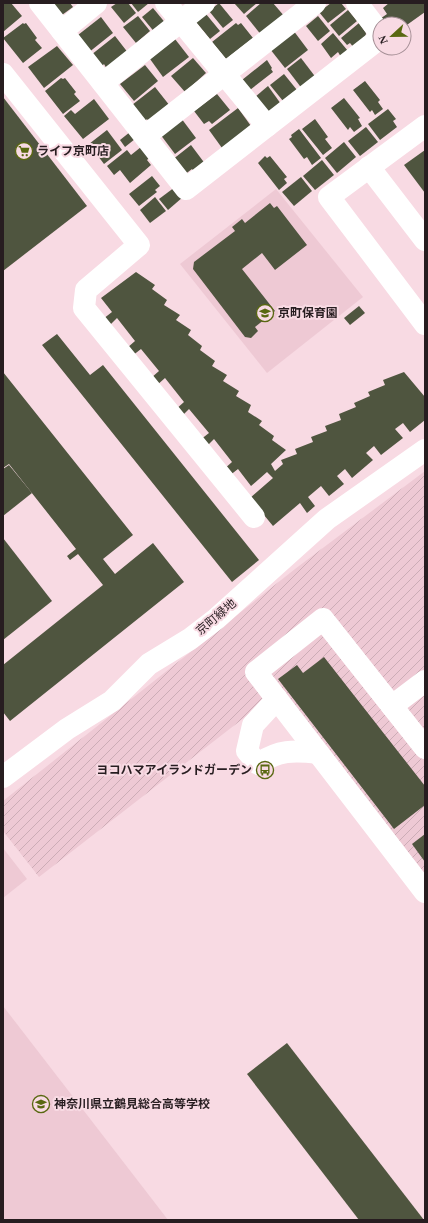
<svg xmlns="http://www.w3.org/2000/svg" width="428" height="1223" font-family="'Times New Roman','Noto Sans JP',serif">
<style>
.built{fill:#eec9d4}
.industrial{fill:url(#industrial-furrows)}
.building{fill:#4f553f}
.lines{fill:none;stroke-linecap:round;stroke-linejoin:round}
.minor{stroke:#fff;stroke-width:22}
.labels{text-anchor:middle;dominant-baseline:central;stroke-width:4;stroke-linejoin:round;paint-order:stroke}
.poi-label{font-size:12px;font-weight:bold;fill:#271d20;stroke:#f8dae3;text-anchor:start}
.street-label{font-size:12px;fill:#271d20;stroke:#f8dae3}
</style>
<defs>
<pattern id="industrial-furrows" width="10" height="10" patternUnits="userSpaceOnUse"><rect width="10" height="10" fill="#eec9d4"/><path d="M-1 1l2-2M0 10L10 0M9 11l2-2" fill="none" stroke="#ccacb6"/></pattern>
</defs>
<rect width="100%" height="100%" fill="#f8dae3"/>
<g class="built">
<polygon points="276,189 363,297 267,373 180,264"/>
<polygon points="3,848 27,879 3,898"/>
<polygon points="3,1006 155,1203 168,1220 3,1220"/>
</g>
<polygon class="industrial" points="425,471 425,874 281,689 39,877 3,831 3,801 295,569"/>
<g class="building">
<polygon points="3,3 11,3 22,16 3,32"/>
<polygon points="52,3 70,3 73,7 62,15"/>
<polygon points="117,3 128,3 136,13 124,23 111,7"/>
<polygon points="131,3 149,3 138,12"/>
<polygon points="219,3 233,20 223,28 209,11"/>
<polygon points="234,3 257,3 244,14"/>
<polygon points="261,3 273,3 285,17 262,36 246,16"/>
<polygon points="331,3 341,3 346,9 328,23 319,12"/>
<polygon points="389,3 425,3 425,12 404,27 404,24 379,24 377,21 387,14 383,8"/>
<polygon points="153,8 167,25 156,34 142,17"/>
<polygon points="348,10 357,21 339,36 330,25"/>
<polygon points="206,14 220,31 210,39 196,22"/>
<polygon points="138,16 150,31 136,43 123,27"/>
<polygon points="318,16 330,31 318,41 306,26"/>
<polygon points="101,17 113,33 88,53 78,35"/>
<polygon points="23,23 24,24 26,23 37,38 35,40 42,48 23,63 3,38"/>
<polygon points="236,23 238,25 241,23 253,38 226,59 212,42"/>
<polygon points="359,23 366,33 365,39 354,48 350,43 347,45 341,38"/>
<polygon points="293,30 308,50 285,68 270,49"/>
<polygon points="333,33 348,51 341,57 338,52 331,58 321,44"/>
<polygon points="115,36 129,54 108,71 104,64 101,67 91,55"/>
<polygon points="175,39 189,57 163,77 150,59"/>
<polygon points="57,46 73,65 44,88 28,67"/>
<polygon points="193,58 206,73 185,92 171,76"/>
<polygon points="301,58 317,79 303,90 287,69"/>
<polygon points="267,60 272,68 271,69 273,72 250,90 242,80"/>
<polygon points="145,65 158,81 134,101 120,84"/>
<polygon points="284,74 297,90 283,101 270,85"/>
<polygon points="61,78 63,79 65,78 76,92 74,94 80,101 63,114 45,91"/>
<polygon points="365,81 380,100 378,102 383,109 375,115 372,110 370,112 353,90"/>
<polygon points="268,86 281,104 269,114 255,97"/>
<polygon points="155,87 170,106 149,122 147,119 145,121 132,105"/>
<polygon points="217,94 230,110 212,124 209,121 204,124 194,111"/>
<polygon points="3,97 87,206 3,271"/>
<polygon points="344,98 360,118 358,119 362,126 354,132 350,127 348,130 331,108"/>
<polygon points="94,99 109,119 83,139 64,116 71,110 75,114"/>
<polygon points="238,108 251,126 222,148 209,130"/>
<polygon points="388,109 396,119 393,121 397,127 380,140 368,124"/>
<polygon points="181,118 196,138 175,154 160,134"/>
<polygon points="315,119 328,137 325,139 332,148 323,155 302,129"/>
<polygon points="366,127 378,142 360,156 348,141"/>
<polygon points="299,129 321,158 312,165 307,157 304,159 289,139 292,137 291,135"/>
<polygon points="107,130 122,150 104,164 89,144"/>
<polygon points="130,132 135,139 125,147 120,140"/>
<polygon points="344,142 356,157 337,173 325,158"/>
<polygon points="191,145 206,165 195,173 192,169 184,175 172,160"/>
<polygon points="141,147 149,158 147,160 151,165 130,183 120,170 114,175 107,166 127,150 131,155"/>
<polygon points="425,150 425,193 404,165"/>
<polygon points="265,156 267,158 270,156 287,177 284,179 287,183 279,190 258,163"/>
<polygon points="322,160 334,175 315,190 303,176"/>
<polygon points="152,176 160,186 155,190 157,192 139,206 129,194"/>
<polygon points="301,177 312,191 294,206 282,192"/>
<polygon points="175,187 183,197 168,210 159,199"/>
<polygon points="155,197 166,211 150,223 140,210"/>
<polygon points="270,203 274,208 277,206 307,245 275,270 262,253 242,269 275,311 255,327 258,331 251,338 245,337 193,269 194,262 235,231 232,227 242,219 245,223"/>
<polygon points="136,272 155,285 152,289 167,300 164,305 180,315 176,320 191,330 188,335 202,346 200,350 215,361 212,366 227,375 223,381 239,391 236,396 251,405 248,412 262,421 259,425 274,436 272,440 286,450 271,464 275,471 283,464 281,460 297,454 295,449 313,442 311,437 327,431 325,426 341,420 339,414 356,407 354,403 370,396 368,392 385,385 383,380 404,372 425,397 425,420 410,432 403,423 395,429 403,438 381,455 374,446 366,453 373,460 352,478 345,469 337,476 344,484 329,496 321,486 308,497 315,506 307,513 300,503 273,526 250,498 273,478 267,472 251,486 238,469 229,476 223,470 232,462 214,439 206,447 200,440 209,433 189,409 181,417 175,410 184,402 165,378 156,386 151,378 159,371 141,349 132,356 127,348 135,341 117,318 109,326 103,319 112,312 101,298"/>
<polygon points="359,306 365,313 350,325 344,318"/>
<polygon points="57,334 90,375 103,365 259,560 232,582 42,345"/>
<polygon points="3,372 133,535 103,559 115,574 153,543 184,582 10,721 3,712 3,665 103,585 78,554 70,560 67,556 76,549 9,464 3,468"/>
<polygon points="9,465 32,493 3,516 3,469"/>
<polygon points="3,538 52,601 3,640"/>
<polygon points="324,657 425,786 425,805 394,829 278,679 297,665 303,673"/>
<polygon points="425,834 425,862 412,844"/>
<polygon points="287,1043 424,1220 359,1220 247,1074"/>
</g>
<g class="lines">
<g class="minor">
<polyline points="40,3 186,189 380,38"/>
<polyline points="166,3 267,126"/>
<polyline points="357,3 380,33"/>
<polyline points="62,31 96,3"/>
<polyline points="3,74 139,245 86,290 84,308 254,517"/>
<polyline points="103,83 204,3"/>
<polyline points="425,126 329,197 425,324"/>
<polyline points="145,136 315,3"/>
<polyline points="369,167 425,240"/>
<path d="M277,699L253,725L247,751L258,764C278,750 294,750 318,753"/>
<polyline points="392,706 425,681"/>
<polyline points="425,748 323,619 256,672 425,892"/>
<polyline points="3,777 67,729 112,701 149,664 190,639 216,619 327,519 425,450"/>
</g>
</g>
<defs>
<g id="supermarket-ring" transform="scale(0.9)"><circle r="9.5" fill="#f8dae3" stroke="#596811" stroke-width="1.5"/><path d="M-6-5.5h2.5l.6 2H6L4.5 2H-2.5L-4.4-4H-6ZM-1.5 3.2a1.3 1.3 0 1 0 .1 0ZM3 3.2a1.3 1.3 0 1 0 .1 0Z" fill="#596811"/></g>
<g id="school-ring" transform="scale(0.9)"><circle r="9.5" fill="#f8dae3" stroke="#596811" stroke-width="1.5"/><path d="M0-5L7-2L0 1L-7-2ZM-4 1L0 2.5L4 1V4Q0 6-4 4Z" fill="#596811"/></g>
<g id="bus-ring" transform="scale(0.9)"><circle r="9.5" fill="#f8dae3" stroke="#596811" stroke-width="1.5"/><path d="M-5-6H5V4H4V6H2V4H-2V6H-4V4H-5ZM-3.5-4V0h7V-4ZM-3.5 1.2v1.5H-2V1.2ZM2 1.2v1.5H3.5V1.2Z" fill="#596811"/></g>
</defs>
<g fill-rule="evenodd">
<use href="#supermarket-ring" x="24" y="151"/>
<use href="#school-ring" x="265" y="313"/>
<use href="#bus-ring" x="265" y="770"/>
<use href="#school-ring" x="41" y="1104"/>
</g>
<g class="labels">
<g class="poi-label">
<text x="37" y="151">ライフ京町店</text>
<text x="278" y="313">京町保育園</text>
<text x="252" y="770" text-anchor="end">ヨコハマアイランドガーデン</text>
<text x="54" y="1104">神奈川県立鶴見総合高等学校</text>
</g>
<g class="street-label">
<text transform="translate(216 617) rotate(-40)">京町緑地</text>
</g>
</g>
<rect width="428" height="1223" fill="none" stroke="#271d20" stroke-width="8"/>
<g transform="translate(392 36) rotate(248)"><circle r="19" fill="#f8dae3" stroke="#a48e95"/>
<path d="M0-3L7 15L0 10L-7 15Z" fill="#596811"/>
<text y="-6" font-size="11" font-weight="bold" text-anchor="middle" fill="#271d20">N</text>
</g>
</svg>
